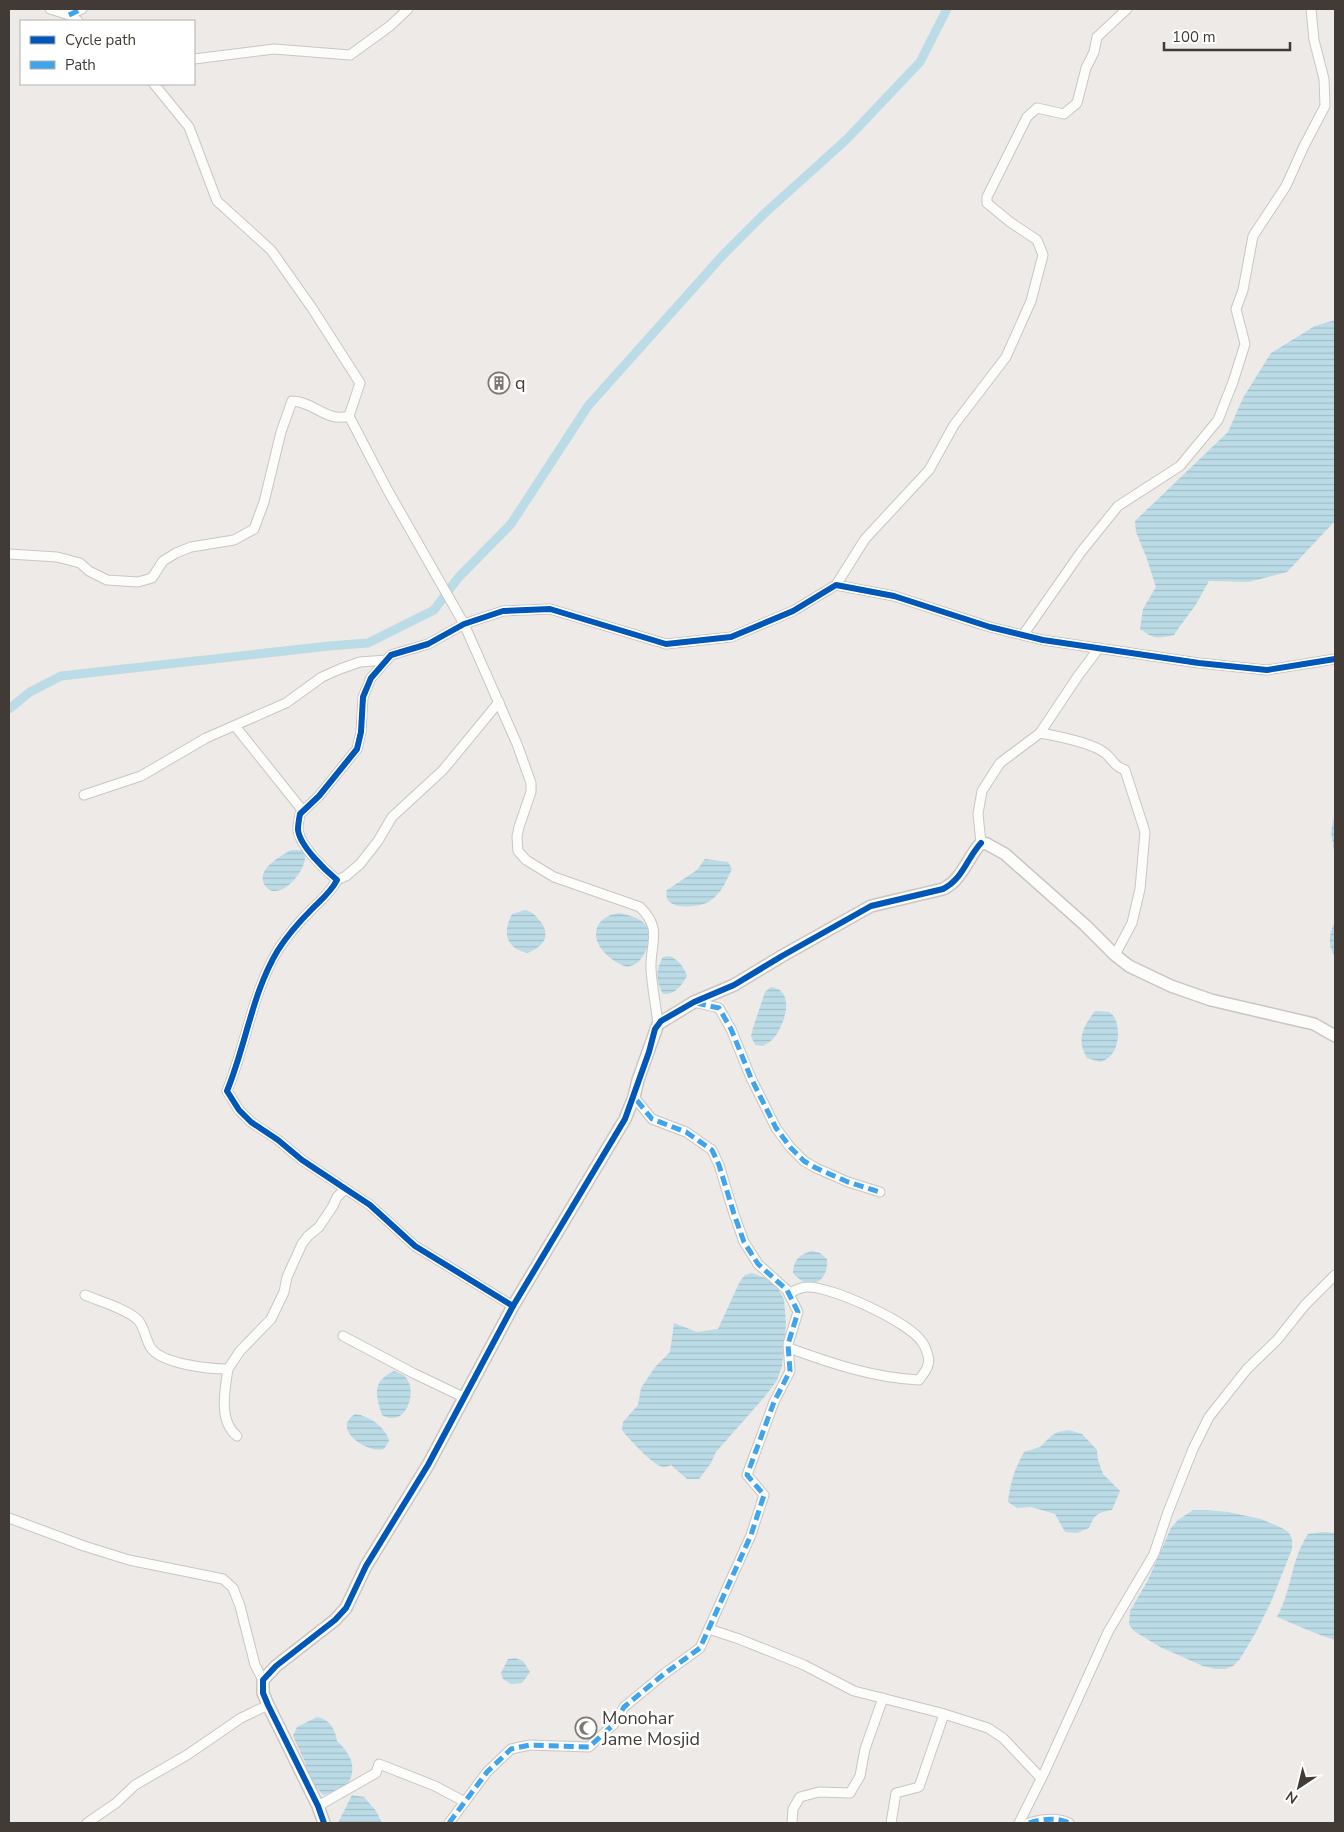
<svg xmlns="http://www.w3.org/2000/svg" width="1344" height="1832" font-family="'Nunito Sans',sans-serif">
<style>
.water{fill:url(#water-rules)}
.lines{fill:none;stroke-linecap:round;stroke-linejoin:round}
.canal{stroke:#bbdce7;stroke-width:9}
.minor-casing{stroke:#c9c6c3;stroke-width:11}
.tertiary-casing{stroke:#c9c6c3;stroke-width:14}
.minor{stroke:#fcfcfb;stroke-width:9}
.tertiary{stroke:#fcfcfb;stroke-width:11}
.quiet{stroke:#3fa4eb;stroke-width:5;stroke-dasharray:10 5;stroke-linecap:butt}
.cycleway-casing{stroke:#fff;stroke-width:9}
.cycleway{stroke:#0057b8;stroke-width:6}
.labels{text-anchor:middle;dominant-baseline:central;stroke-width:5;stroke-linejoin:round;paint-order:stroke}
.poi-label{font-size:18px;fill:#423b35;stroke:#fff;text-anchor:start}
</style>
<defs>
<pattern id="water-rules" width="6" height="5" patternUnits="userSpaceOnUse" patternTransform="scale(1.25)"><rect width="6" height="5" fill="#bbdce7"/><path d="M0 2.5h6" fill="none" stroke="#a2bec7"/></pattern>
</defs>
<rect width="100%" height="100%" fill="#edeae7"/>
<g class="water">
<path d="M1335,320V521L1287,572L1249,582L1209,581L1195,606L1180,626L1174,635C1158,639 1154,639 1140,629L1143,609L1156,587L1147,559L1136,532L1135,521L1228,432L1243,398L1271,353L1315,326Z"/>
<polygon points="1335,812 1335,858 1331,832"/>
<path d="M291,850H300L305,853C308,867 288,893 273,891C269,891 266,887 264,884C257,868 280,857 291,850Z"/>
<path d="M705,859L728,862L732,869C726,881 722,893 710,901C700,908 661,912 667,890L697,870Z"/>
<path d="M525,910C533,912 535,915 540,921C552,936 543,947 527,953C506,948 502,933 512,914Z"/>
<path d="M619,913C627,915 638,917 644,923C653,931 648,952 640,960C637,964 631,966 627,967C618,964 609,958 603,951C589,934 597,916 619,913Z"/>
<path d="M1335,921V957C1327,944 1329,934 1335,921Z"/>
<path d="M669,956C678,959 684,967 687,976C681,986 675,995 663,994C656,981 655,971 663,957Z"/>
<path d="M771,987C797,990 784,1027 773,1039C770,1042 766,1044 763,1046L755,1045L751,1036L753,1028L765,992Z"/>
<path d="M1095,1011L1109,1012C1112,1014 1115,1017 1116,1021C1121,1036 1117,1058 1100,1062L1087,1058C1076,1039 1083,1027 1095,1011Z"/>
<path d="M812,1251L820,1253L827,1259C829,1283 808,1292 793,1273C793,1260 800,1254 812,1251Z"/>
<path d="M752,1273L765,1278L777,1287L784,1299L786,1324L782,1366L777,1380L767,1394L716,1452L711,1463L699,1479H687L671,1465C667,1467 664,1468 660,1466C649,1461 629,1439 622,1430L623,1422L638,1405L641,1388L655,1367L670,1352L674,1323L697,1332L718,1329L740,1281L745,1275Z"/>
<path d="M394,1371C399,1373 404,1374 407,1379C417,1392 406,1429 382,1415C376,1395 371,1382 394,1371Z"/>
<path d="M355,1414C369,1416 385,1426 389,1441L384,1449C369,1454 330,1430 355,1414Z"/>
<path d="M1069,1430L1082,1434L1097,1450L1098,1460L1103,1474L1120,1491L1112,1510C1097,1513 1095,1514 1089,1528L1077,1533L1065,1532L1055,1514L1031,1507L1017,1508L1008,1502C1010,1483 1015,1468 1024,1452L1040,1447L1051,1436L1058,1432Z"/>
<polygon points="1193,1510 1206,1510 1228,1512 1261,1519 1282,1528 1289,1533 1292,1539 1292,1549 1271,1602 1256,1632 1240,1659 1233,1666 1225,1669 1216,1669 1203,1666 1160,1647 1134,1631 1129,1625 1130,1611 1148,1580 1171,1528 1178,1520"/>
<path d="M1323,1532L1335,1533V1640C1315,1634 1297,1625 1277,1617C1292,1590 1290,1562 1308,1534Z"/>
<polygon points="515,1658 523,1661 530,1672 522,1683 511,1684 503,1679 501,1673 508,1659"/>
<path d="M317,1717C329,1719 335,1728 337,1741C352,1755 358,1769 346,1787L338,1791L323,1795L310,1780L305,1762L293,1736L297,1727Z"/>
<polygon points="352,1795 364,1797 376,1811 382,1823 338,1823"/>
</g>
<g class="lines">
<polyline class="canal" points="9,709 30,692 61,676 329,646 368,643 434,610 458,578 511,524 588,406 723,255 765,213 847,139 920,62 947,9"/>
<g class="minor-casing">
<g id="minor">
<polyline points="50,9 69,15 78,21"/>
<polyline points="69,15 82,9"/>
<polyline points="194,59 274,49 350,55 390,26 408,9"/>
<path d="M154,84L189,127L217,201L271,250L312,308L360,383L349,416L387,489L464,624L517,744L531,783V792L519,827L517,837L518,851L526,860L554,877L640,907C663,930 650,942 651,969C652,987 656,1006 658,1024"/>
<path d="M9,554L57,557L80,563L89,571L107,580L138,582L152,578L163,561L176,553L191,547L234,540L254,529L264,502L281,432L292,401C313,401 327,423 349,416"/>
<polyline points="836,585 865,539 929,470 954,425 1006,357 1031,301 1043,255 1037,240 1010,222 987,203 987,197 1027,117 1037,108 1064,114 1077,103 1086,68 1094,52 1097,37 1127,9"/>
<polyline points="1023,635 1081,552 1118,506 1180,466 1218,420 1233,382 1245,344 1236,309 1243,290 1253,236 1286,186 1304,146 1325,106 1324,79 1314,40 1311,9"/>
<polyline points="235,726 303,811"/>
<path d="M1040,733C1057,736 1092,743 1105,753C1114,760 1112,765 1125,770L1145,832L1140,889L1132,923L1115,955"/>
<polyline points="84,795 141,776 206,738 286,703 322,677 340,669 360,662 387,660"/>
<polyline points="981,843 978,814 982,791 1000,763 1040,733 1078,676 1099,648"/>
<polyline points="337,880 346,876 360,864 378,841 392,817 443,770 499,702"/>
<polyline points="694,1002 719,1008 731,1029 751,1078 776,1128 790,1147 804,1161 816,1168 848,1182 880,1192"/>
<path d="M85,1295C99,1301 127,1309 138,1320C145,1328 145,1339 151,1348C162,1364 209,1369 228,1369L240,1351L271,1319L284,1292L287,1277L302,1244L308,1236L319,1227L333,1206L337,1197L345,1189"/>
<path d="M513,1306L415,1246L370,1205L302,1160L278,1140L251,1122L239,1110L227,1091C246,1045 252,993 278,950C287,936 300,921 312,909C321,900 331,892 337,880C325,870 300,846 298,830C298,825 299,819 300,814L319,796L357,749L361,732L363,697L371,678L391,655L428,644L464,624L503,611L550,609L666,644L731,637L793,611L836,585L894,596L990,627L1043,640L1199,663L1267,670L1335,659"/>
<polyline points="343,1336 413,1373 463,1397"/>
<path d="M789,1348C830,1363 874,1378 919,1380C924,1373 931,1365 928,1356C927,1352 925,1346 922,1342C909,1322 831,1286 807,1287C800,1287 795,1290 789,1294"/>
<path d="M228,1369C225,1389 218,1421 237,1436"/>
<polyline points="9,1518 84,1546 129,1560 223,1579 233,1588 240,1606 255,1665 263,1680"/>
<polyline points="709,1629 739,1639 804,1665 854,1691 941,1713 988,1728 1003,1738 1041,1778"/>
<polyline points="318,1806 376,1773 379,1764 435,1786 465,1802"/>
<polyline points="87,1823 116,1803 135,1785 187,1755 241,1718 268,1705"/>
<polyline points="449,1823 487,1772 511,1749 530,1745 589,1747 614,1724 624,1707 664,1674 700,1648 751,1535 764,1495 747,1475 774,1402 790,1371 788,1344 798,1312 787,1290 758,1264 744,1242 734,1214 719,1165 712,1150 686,1132 652,1119 634,1097"/>
<polyline points="792,1823 793,1809 800,1797 819,1792 850,1793 860,1776 865,1749 883,1698"/>
<polyline points="891,1823 896,1793 919,1787 944,1714"/>
<polyline points="1019,1823 1045,1771 1108,1632 1154,1554 1168,1512 1193,1449 1209,1417 1247,1369 1277,1340 1305,1305 1335,1275"/>
<path d="M1029,1823C1042,1819 1056,1817 1069,1823"/>
</g>
</g>
<g class="tertiary-casing">
<path id="tertiary" d="M324,1823L318,1806L268,1705L263,1693V1680L276,1666L335,1620L346,1608L366,1566L428,1465L513,1306L625,1119L634,1097L638,1080L658,1024L694,1002L734,985L782,956L871,906L943,889C963,879 967,858 981,843L987,844L1005,854L1085,925L1115,955L1129,966L1171,986L1211,1000L1314,1024L1335,1036"/>
</g>
<use href="#minor" class="minor"/>
<use href="#tertiary" class="tertiary"/>
<g class="quiet">
<polyline points="69,15 82,9"/>
<polyline points="696,1003 719,1008 731,1029 751,1078 776,1128 790,1147 804,1161 816,1168 848,1182 880,1192"/>
<polyline points="449,1823 487,1772 511,1749 530,1745 589,1747 614,1724 624,1707 664,1674 700,1648 751,1535 764,1495 747,1475 774,1402 790,1371 788,1344 798,1312 787,1290 758,1264 744,1242 734,1214 719,1165 712,1150 686,1132 652,1119 634,1097"/>
<path d="M1029,1823C1042,1819 1056,1817 1069,1823"/>
</g>
<g class="cycleway-casing">
<g id="cycleway">
<path d="M513,1306L415,1246L370,1205L302,1160L278,1140L251,1122L239,1110L227,1091C246,1045 252,993 278,950C287,936 300,921 312,909C321,900 331,892 337,880C325,870 300,846 298,830C298,825 299,819 300,814L319,796L357,749L361,732L363,697L371,678L391,655L428,644L464,624L503,611L550,609L666,644L731,637L793,611L836,585L894,596L990,627L1043,640L1199,663L1267,670L1335,659"/>
<path d="M324,1823L318,1806L268,1705L263,1693V1680L276,1666L335,1620L346,1608L366,1566L428,1465L513,1306L625,1119L649,1052L655,1029L661,1021L694,1002L734,985L782,956L871,906L943,889C963,879 967,858 981,843"/>
</g>
</g>
<use href="#cycleway" class="cycleway"/>
</g>
<defs>
<g id="building-ring" transform="scale(1.125)"><circle r="9.5" fill="#fff" stroke="#7e7873" stroke-width="1.5"/><path d="M-4-6H4V6H1V3H-1V6H-4ZM-2.5-4.3h1.7v1.8h-1.7ZM.8-4.3h1.7v1.8H.8ZM-2.5-1h1.7V.8h-1.7ZM.8-1h1.7V.8H.8Z" fill="#7e7873"/></g>
<g id="mosque-ring" transform="scale(1.125)"><circle r="9.5" fill="#fff" stroke="#7e7873" stroke-width="1.5"/><path d="M3.5-4.9A6 6 0 1 0 3.5 4.9A5 5 0 1 1 3.5-4.9Z" fill="#7e7873"/></g>
</defs>
<g fill-rule="evenodd">
<use href="#building-ring" x="499" y="383"/>
<use href="#mosque-ring" x="586" y="1728"/>
</g>
<g class="labels">
<g class="poi-label">
<text x="515" y="383">q</text>
<text x="602" y="1718">Monohar<tspan x="602" dy="21">Jame Mosjid</tspan></text>
</g>
</g>
<rect width="1344" height="1832" fill="none" stroke="#423b35" stroke-width="20"/>
<rect x="20" y="20" width="175" height="65" fill="#ffffff" stroke="#b3b1ae"/>
<rect x="30" y="36" width="25" height="8" fill="#0057b8" stroke="#b3b1ae"/>
<text x="65" y="45" font-size="15" fill="#423b35">Cycle path</text>
<rect x="30" y="61" width="25" height="8" fill="#3fa4eb" stroke="#b3b1ae"/>
<text x="65" y="70" font-size="15" fill="#423b35">Path</text>
<g transform="translate(1299 1787) rotate(215)" stroke="#ffffff" stroke-width="4" paint-order="stroke">
<path d="M0-4L9 19L0 12L-9 19Z" fill="#423b35"/>
<text y="-8" font-size="14" font-weight="bold" text-anchor="middle" fill="#423b35">N</text>
</g>
<path d="M1164 42v8h126v-8" fill="none" stroke="#423b35" stroke-width="2.5"/>
<text x="1172" y="42" font-size="15" fill="#423b35" stroke="#ffffff" stroke-width="4" paint-order="stroke">100 m</text>
</svg>
